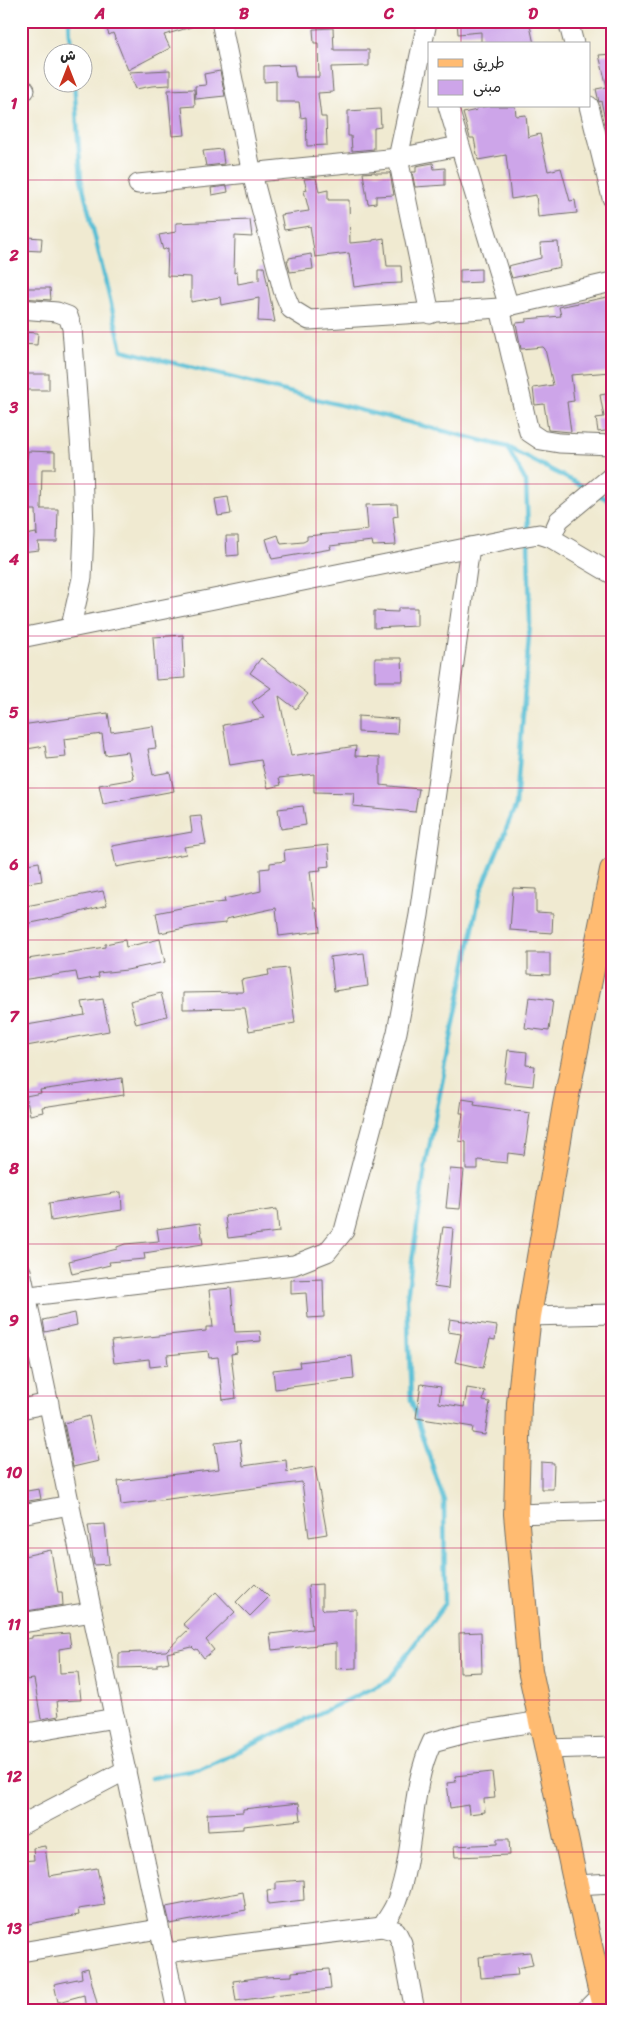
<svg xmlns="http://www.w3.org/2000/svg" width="633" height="2032" font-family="Sriracha,'Playpen Sans Arabic',sans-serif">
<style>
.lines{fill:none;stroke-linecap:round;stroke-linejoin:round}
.stream{stroke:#56bed4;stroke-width:4.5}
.building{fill:#cda5e9}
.minor-casing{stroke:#706e65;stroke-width:21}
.major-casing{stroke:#706e65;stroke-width:26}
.minor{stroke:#fff;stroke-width:19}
.major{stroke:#ffbb71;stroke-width:24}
.grid{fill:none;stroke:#c2185b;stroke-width:1;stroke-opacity:0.55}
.neatline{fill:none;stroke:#c2185b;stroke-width:2}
.grid-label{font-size:16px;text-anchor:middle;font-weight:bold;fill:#c2185b}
</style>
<rect width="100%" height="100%" fill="#fff"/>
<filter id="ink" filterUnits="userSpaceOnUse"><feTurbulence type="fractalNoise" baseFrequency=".02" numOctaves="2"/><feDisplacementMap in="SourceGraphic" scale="10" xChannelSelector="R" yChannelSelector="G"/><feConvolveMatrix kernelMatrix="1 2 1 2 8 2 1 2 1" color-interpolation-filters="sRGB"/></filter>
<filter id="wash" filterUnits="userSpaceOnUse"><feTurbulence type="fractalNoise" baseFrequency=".0096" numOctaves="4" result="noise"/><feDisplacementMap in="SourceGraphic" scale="20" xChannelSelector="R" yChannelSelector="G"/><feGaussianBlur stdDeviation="1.12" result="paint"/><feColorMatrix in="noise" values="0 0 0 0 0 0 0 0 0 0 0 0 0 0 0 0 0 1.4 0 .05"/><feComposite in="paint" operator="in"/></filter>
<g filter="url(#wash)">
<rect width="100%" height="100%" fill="#f0ead1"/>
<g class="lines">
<g class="stream">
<polyline points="69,21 71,52"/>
<polyline points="74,82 81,179 122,350 507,447 588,489"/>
<polyline points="507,447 526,482 528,531"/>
<polyline points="597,494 612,502"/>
<polyline points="151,1778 201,1769 388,1681 445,1604 444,1501 411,1400 407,1297 425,1168 480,893 516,805 530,623 528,542"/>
</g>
</g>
<g id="blocks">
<g class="building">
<polygon points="104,21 200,21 201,24 164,35 170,48 128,70 113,33 109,35"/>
<polygon points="457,21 529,21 534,44 481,44 481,32 458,34"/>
<polygon points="333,28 334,50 369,50 369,66 331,67 333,92 318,93 321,117 326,117 327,145 307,146 306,117 301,118 299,102 276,102 276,81 264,82 264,66 294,65 296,77 319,77 318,43 314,43 313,29"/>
<polygon points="612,54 612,124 606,124 601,101 599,102 596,89 607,87 599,55"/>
<polygon points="170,70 170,85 152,86 136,89 129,72"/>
<polygon points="220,71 225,96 196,99 195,86 206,85 204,74"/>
<polygon points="194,89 195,106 182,107 185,135 172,136 168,90"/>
<polygon points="489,106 515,106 516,116 526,115 528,137 540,134 548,171 561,168 570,201 575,200 577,213 538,217 536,195 511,199 506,155 478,160 474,138 470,138 463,113 477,110 476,108"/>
<polygon points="380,109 381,127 374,128 374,149 352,151 351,136 348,136 348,111"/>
<polygon points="222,149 224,164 206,166 203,151"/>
<polygon points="433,163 434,169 445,168 445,185 415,187 412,172 416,172 416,166"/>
<polygon points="375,172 375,173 390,173 394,195 376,196 376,203 368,204 363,173"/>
<polygon points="316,178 319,192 328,190 328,200 349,200 350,243 373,241 373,240 384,238 387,266 401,266 402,283 377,284 354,287 349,253 315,257 310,226 284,230 281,215 309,211 304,191 307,190 304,179"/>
<polygon points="227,186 228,192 212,195 211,188"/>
<polygon points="250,220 252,237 235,236 234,273 237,272 238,284 259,280 259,267 264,267 275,322 258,321 259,298 221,305 220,297 191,302 191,277 167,276 168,248 163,250 159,235 176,232 176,223"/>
<polygon points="27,237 42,238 41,251 21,250 21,238"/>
<polygon points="558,242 560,267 512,278 508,266 541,258 540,243"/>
<polygon points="311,254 313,269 290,272 287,260 289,260 289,258"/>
<polygon points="481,269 481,282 460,283 460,270"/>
<polygon points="21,288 50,288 51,300 21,298"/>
<polygon points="607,297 612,319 612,350 607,351 612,372 571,375 574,401 567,402 571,432 548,430 544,404 535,405 533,388 553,385 545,349 543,347 521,349 516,323 526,322 526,319 561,316 559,307"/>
<polygon points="21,332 38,333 37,345 21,344"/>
<rect x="21" y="374" width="28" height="16"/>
<polygon points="612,393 612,430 598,432 596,418 604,417 600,395"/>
<polygon points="28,451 55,452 55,469 42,469 41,509 58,509 57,542 38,542 39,550 21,552 21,536 36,533 37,536 36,510 21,510 21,459 27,459"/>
<polygon points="228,497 231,514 218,516 215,499"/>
<polygon points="397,504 398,516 393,517 396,545 373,546 372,541 330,546 331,549 272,559 266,539 278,535 281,544 303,542 307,540 307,536 368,530 366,505"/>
<polygon points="226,536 238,536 239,555 227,556"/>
<polygon points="398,608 417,608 417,626 374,628 374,611 398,612"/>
<polygon points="183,635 185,678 156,680 153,637"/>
<polygon points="261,658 308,694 296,709 279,696 291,756 356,746 355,756 380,757 380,785 419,789 415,812 353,806 354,793 314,792 314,774 279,778 281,785 268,788 261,760 230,765 223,725 264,718 252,702 271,688 250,673"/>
<polygon points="375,658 402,658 403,681 375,681"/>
<polygon points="108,713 111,732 153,726 156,748 148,749 153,775 170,772 174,791 103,804 99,785 134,779 128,752 105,755 102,734 64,739 66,757 47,759 45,746 21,750 21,725"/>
<polygon points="358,716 398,719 397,734 358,732"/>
<polygon points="303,806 306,825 281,829 278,809"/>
<polygon points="201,816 206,844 184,847 186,854 116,867 112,846 192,832 190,817"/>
<polygon points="328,845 330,866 320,867 321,870 310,871 314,908 317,908 320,931 279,936 276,908 226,919 226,923 195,926 160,933 156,913 195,905 225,902 224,899 261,891 260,869 270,868 270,863 285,861 284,850"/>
<polygon points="39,862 42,881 21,884 21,865"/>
<polygon points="513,888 536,889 536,912 553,913 552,933 510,930"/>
<polygon points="103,891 107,905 61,917 21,925 21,907"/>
<polygon points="160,939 165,962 127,970 98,973 99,977 78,981 76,972 21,980 21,960 105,947 105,944 125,940 126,947"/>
<polygon points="364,953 368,986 334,991 330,957"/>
<polygon points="528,953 550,953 550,975 528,974"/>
<polygon points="288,968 295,1023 249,1031 245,1008 183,1009 183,993 243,992 241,980 269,975 268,970"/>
<polygon points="161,993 167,1016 136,1024 130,1001"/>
<polygon points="529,997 553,1000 549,1031 525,1028"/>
<polygon points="103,999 109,1031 21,1047 21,1026 85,1015 82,1002"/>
<polygon points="508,1050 527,1052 526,1065 535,1066 533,1086 504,1083"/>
<polygon points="122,1078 124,1095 42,1107 43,1112 30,1115 26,1096 41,1093 40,1090"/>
<polygon points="462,1099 475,1101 474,1105 530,1113 524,1155 508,1153 507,1163 478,1160 478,1169 466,1169 466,1142 459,1141 463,1113 460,1113"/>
<polygon points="450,1169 464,1170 460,1209 446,1208"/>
<polygon points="121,1192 122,1210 51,1221 49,1203"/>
<polygon points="277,1209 279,1232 228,1238 225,1216"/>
<polygon points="200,1223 203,1244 144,1253 145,1259 109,1262 110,1265 72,1274 69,1261 117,1249 117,1247 125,1244 159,1241 157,1229"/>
<polygon points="443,1227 453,1228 448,1289 434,1287"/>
<polygon points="323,1279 324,1317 308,1318 306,1293 291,1294 291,1280"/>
<polygon points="231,1288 235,1332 260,1331 261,1341 236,1343 237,1353 231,1354 236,1398 223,1400 218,1357 209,1358 208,1351 167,1355 168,1365 150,1367 149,1359 114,1363 111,1341 206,1331 206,1327 213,1327 209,1290"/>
<polygon points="75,1313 77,1325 45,1332 43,1320"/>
<polygon points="450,1319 497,1326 495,1340 490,1339 483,1368 455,1362 461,1334 448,1332"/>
<polygon points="352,1356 354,1379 275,1389 273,1370 300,1367 299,1362"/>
<polygon points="421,1384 441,1387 439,1403 464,1407 467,1388 485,1391 483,1401 490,1402 485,1435 472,1433 473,1427 416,1418"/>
<polygon points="89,1416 99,1461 73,1467 64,1423"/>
<polygon points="240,1440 243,1466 286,1460 287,1472 315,1467 327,1534 309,1537 302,1482 121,1505 118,1481 219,1469 215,1443"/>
<polygon points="541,1462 554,1463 553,1489 541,1489"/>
<polygon points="39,1489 41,1499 22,1502 21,1492"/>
<polygon points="105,1524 109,1564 94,1565 88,1525"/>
<polygon points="51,1550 58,1592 62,1592 63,1605 27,1611 26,1598 21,1598 21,1572 26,1572 24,1556"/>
<polygon points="255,1583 269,1597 250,1616 236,1602"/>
<polygon points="322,1584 322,1608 324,1610 356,1609 356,1668 336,1669 336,1643 272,1650 270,1634 312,1629 308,1585"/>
<polygon points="216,1592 235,1612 206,1640 214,1650 204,1658 197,1649 195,1650 192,1647 167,1653 169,1662 157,1664 157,1667 119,1668 119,1653 166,1651 189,1629 183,1624"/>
<polygon points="481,1632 482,1672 460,1673 459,1633"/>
<polygon points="69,1633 71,1647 59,1649 60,1673 78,1672 81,1700 57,1701 59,1716 41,1719 34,1679 25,1680 23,1657 21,1657 21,1640 32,1638 32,1636"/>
<polygon points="492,1772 495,1798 484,1799 485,1812 469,1814 468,1805 450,1808 447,1783 456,1782 455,1776"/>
<polygon points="299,1803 301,1820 243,1826 243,1829 208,1831 207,1814 243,1812 243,1809"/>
<polygon points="497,1839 509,1839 510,1855 455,1857 454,1846 497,1844"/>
<polygon points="45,1846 49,1876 97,1868 105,1905 78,1909 79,1915 28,1924 28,1921 21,1923 21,1861 34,1860 33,1848"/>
<polygon points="303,1880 304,1900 268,1904 267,1890 276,1889 276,1882"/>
<polygon points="243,1892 246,1910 170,1924 166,1907"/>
<polygon points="530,1952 533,1965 517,1968 518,1975 481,1978 479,1957"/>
<polygon points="88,1968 99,2011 86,2011 84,1995 58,2002 54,1984 82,1978 81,1970"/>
<polygon points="329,1969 331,1989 272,1995 272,1996 236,2001 233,1981 264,1977 292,1976 292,1972"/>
</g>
</g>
</g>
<g filter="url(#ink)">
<use href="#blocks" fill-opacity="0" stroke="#706e65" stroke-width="1"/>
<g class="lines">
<g class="minor-casing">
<g id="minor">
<polyline points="221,21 252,174 283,290 291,309 309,320 500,308 612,282"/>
<polyline points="568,21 574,44"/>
<polyline points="426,27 398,158 430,314"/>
<polyline points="21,90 25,90"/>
<polyline points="448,106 509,307"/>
<polyline points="589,106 612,198"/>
<polyline points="138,184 398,158 459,146"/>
<polyline points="500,308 529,432 541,440 559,443 612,445"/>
<polyline points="21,309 57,312 68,316 72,328 82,465 84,530 82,578 71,626"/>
<polyline points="551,538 559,520 612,476"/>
<polyline points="21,638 515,538 539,534 551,538 612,574"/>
<polyline points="21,1271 92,1612 177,2011"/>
<polyline points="21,1297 294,1265 327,1252 344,1231 397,1032 419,915 470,547"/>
<polyline points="529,1316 612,1314"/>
<polyline points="21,1409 49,1403"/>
<polyline points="21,1514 70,1505"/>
<polyline points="516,1514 612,1511"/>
<polyline points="21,1623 92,1612"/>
<polyline points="21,1734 115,1718"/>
<polyline points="547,1749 612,1747"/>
<polyline points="21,1825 126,1770"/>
<polyline points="576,1885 612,1883"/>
<path d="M382,1927C387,1918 394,1910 397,1900C416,1849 409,1790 432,1742L466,1733L541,1721"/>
<polyline points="21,1952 159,1929"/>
<polyline points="165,1953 382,1927 396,1931 402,1943 415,2011"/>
<polyline points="585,2011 601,1995"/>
</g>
</g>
<g class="major-casing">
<polyline id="major" points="605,2011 576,1885 530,1670 516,1514 519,1403 529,1316 565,1105 612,870"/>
</g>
<use href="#minor" class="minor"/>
<use href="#major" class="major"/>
</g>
</g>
<path class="grid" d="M172,21V2011M316,21V2011M461,21V44M461,106V2011M21,180H612M21,332H612M21,484H612M21,636H612M21,788H612M21,940H612M21,1092H612M21,1244H612M21,1396H612M21,1548H612M21,1700H612M21,1852H612"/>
<rect width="633" height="2032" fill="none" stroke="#fff" stroke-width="55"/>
<rect x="428" y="42" width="162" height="65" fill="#ffffff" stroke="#aaaaaa"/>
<rect x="438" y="59" width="25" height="8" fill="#ffbb71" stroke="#aaaaaa"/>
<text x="473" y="68" font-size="15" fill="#2b2b2b">طريق</text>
<rect x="438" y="80" width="25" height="15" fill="#cda5e9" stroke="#aaaaaa"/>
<text x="473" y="92" font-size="15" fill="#2b2b2b">مبنى</text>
<g transform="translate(68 68)"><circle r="24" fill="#ffffff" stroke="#aaaaaa"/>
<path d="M0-4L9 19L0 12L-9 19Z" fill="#c8321e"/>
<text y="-8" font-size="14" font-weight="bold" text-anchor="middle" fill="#2b2b2b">ش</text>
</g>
<rect x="28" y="28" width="578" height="1976" class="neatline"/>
<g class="grid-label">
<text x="100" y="19">A</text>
<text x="244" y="19">B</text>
<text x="389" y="19">C</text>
<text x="533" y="19">D</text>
<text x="14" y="109">1</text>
<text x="14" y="261">2</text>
<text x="14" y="413">3</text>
<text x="14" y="565">4</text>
<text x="14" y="718">5</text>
<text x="14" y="870">6</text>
<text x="14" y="1022">7</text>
<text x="14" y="1174">8</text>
<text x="14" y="1326">9</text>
<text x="14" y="1478">10</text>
<text x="14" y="1630">11</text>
<text x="14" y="1782">12</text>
<text x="14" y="1934">13</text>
</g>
</svg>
